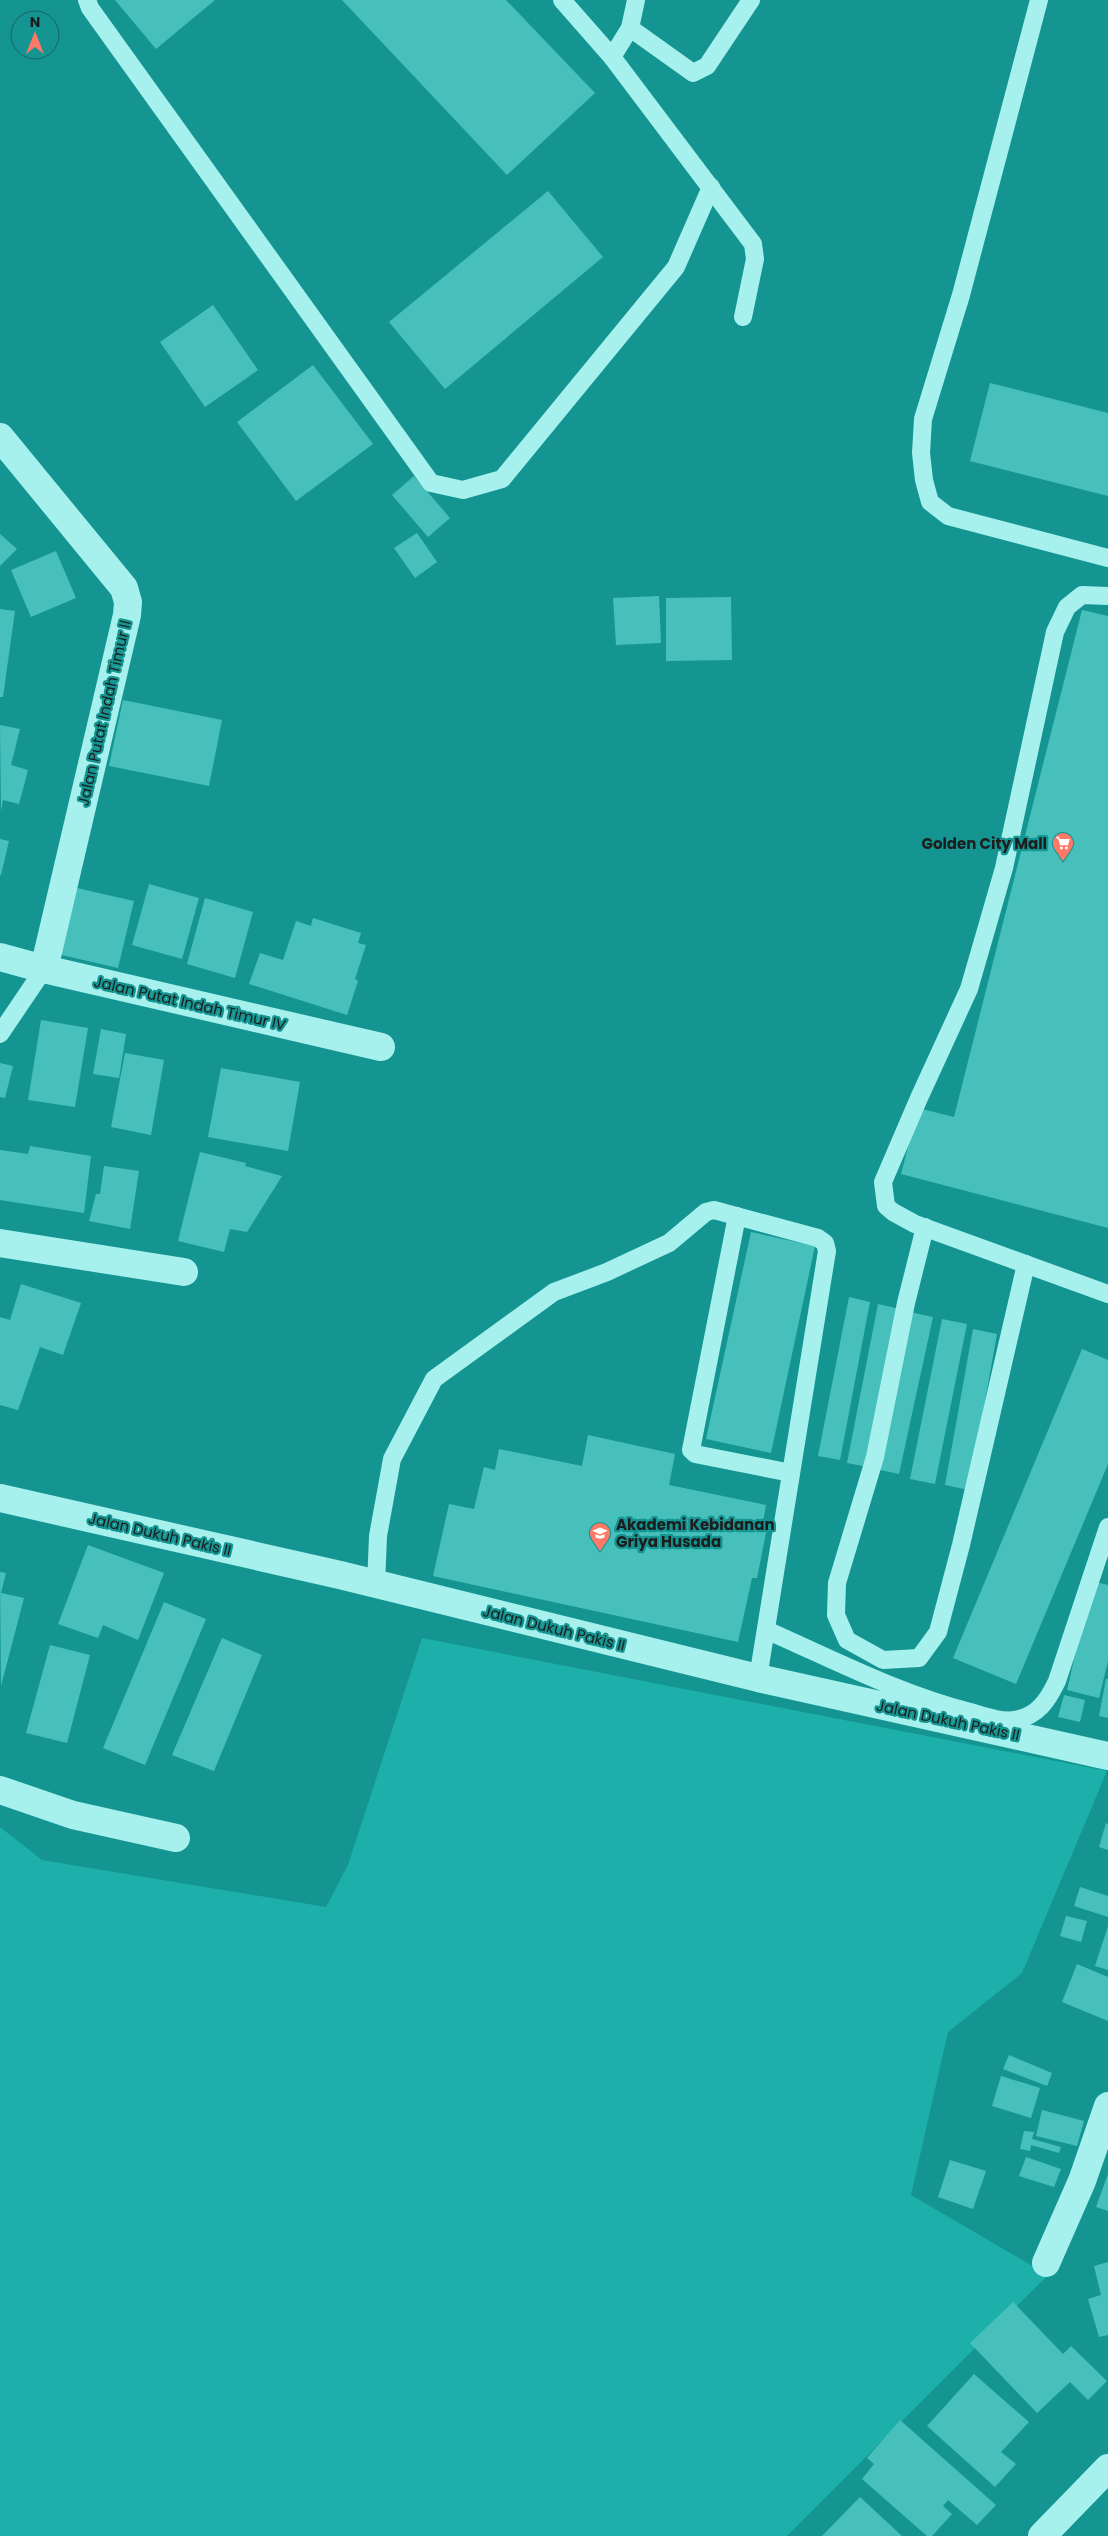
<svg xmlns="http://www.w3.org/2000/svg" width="1108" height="2536" font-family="Poppins,sans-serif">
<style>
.green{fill:#1dafa9}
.building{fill:#47c0bc}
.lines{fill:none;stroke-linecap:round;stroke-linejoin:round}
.lane{stroke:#a6f1ee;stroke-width:18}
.street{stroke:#a6f1ee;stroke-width:28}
.labels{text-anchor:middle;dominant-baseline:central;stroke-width:4.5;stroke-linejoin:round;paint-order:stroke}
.street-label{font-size:15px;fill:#1d1d1d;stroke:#159592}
.poi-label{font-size:15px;font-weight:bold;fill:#1d1d1d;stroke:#159592;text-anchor:end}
</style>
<rect width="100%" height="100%" fill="#159592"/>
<polygon class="green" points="422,1638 1107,1771 1022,1973 948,2032 911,2195 1048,2275 787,2536 0,2536 0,1827 42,1860 326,1907 348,1865"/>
<g class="building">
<polygon points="115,0 215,0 156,49"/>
<polygon points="342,0 506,0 595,93 507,175"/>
<polygon points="548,191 603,257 445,389 389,322"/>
<polygon points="213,305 258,370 205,407 160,342"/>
<polygon points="313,365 373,444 296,501 237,422"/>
<polygon points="990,383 1108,413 1108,496 970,461"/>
<polygon points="414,476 450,518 428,537 392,495"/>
<polygon points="417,533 437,562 415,578 394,548"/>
<polygon points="0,534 17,549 0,566"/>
<polygon points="56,551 76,598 31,617 11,570"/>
<polygon points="659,596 661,643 616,645 613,598"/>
<polygon points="731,597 732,660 666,661 666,598"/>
<polygon points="0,609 15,611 3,697 0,697"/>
<polygon points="1082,610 1108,616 1108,1228 901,1174 918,1108 954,1117"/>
<polygon points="123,700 222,720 209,786 109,766"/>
<polygon points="0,725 20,729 11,765 28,770 19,804 3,800 1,811"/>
<polygon points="0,839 9,841 1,875 0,875"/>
<polygon points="149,884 199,898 182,959 132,945"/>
<polygon points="68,886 134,901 118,968 53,953"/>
<polygon points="205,898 253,912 235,978 187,964"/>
<polygon points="313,918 361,933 358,943 366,945 355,979 358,981 347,1015 249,984 260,953 283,960 296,921 311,926"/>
<polygon points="41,1020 88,1028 75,1107 28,1100"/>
<polygon points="101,1029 126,1034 119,1078 93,1074"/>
<polygon points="125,1053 164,1060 151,1135 111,1127"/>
<polygon points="0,1063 13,1066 5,1098 0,1097"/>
<polygon points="221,1068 300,1082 288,1151 208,1137"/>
<polygon points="30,1146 91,1156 84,1213 0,1200 0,1150 28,1154"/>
<polygon points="200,1152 246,1163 245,1166 282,1176 247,1232 230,1229 224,1252 178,1241"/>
<polygon points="104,1166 139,1171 130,1229 89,1221 96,1194 100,1194"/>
<polygon points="751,1232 815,1246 771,1453 706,1439"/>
<polygon points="21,1284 81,1303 63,1355 40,1347 18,1410 0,1405 0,1317 10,1320"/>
<polygon points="849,1297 870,1302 840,1460 818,1456"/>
<polygon points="878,1304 900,1309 868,1467 847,1463"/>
<polygon points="910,1312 933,1317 899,1474 876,1469"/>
<polygon points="942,1319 967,1324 935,1484 910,1479"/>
<polygon points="973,1329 997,1334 969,1490 945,1485"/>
<polygon points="1082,1349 1108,1360 1108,1464 1016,1684 953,1658"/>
<polygon points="588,1435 675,1454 669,1485 766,1505 762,1527 767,1528 757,1578 752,1578 738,1642 433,1576 449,1504 474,1509 484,1467 495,1470 499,1449 582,1466"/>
<polygon points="88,1545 164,1573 138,1640 103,1625 98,1638 58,1624"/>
<polygon points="0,1572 6,1573 1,1593 24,1598 1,1686"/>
<polygon points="1092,1581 1108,1585 1108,1661 1099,1698 1067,1690"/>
<polygon points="164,1602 206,1619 145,1765 103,1748"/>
<polygon points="222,1638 262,1655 214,1771 172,1755"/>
<polygon points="50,1645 90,1655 67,1743 26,1733"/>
<polygon points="1106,1679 1108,1679 1108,1718 1099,1716"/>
<polygon points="1064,1695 1085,1700 1080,1722 1058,1717"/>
<polygon points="1106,1823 1108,1824 1108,1850 1099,1847"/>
<polygon points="1080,1887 1108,1896 1108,1917 1074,1906"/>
<polygon points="1066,1916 1087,1921 1081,1942 1060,1936"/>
<polygon points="1108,1926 1108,1970 1095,1966"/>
<polygon points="1077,1964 1108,1977 1108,2021 1062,2002"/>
<polygon points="1009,2055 1052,2073 1047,2086 1003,2069"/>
<polygon points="1001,2076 1040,2088 1031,2118 992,2106"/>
<polygon points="1042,2110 1084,2121 1077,2146 1036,2136"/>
<polygon points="1024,2131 1034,2132 1032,2139 1061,2147 1059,2153 1031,2145 1030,2151 1020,2149"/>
<polygon points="1026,2157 1061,2169 1054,2187 1019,2176"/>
<polygon points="950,2160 986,2171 973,2209 938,2197"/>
<polygon points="1108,2174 1108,2211 1096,2207"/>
<polygon points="1108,2262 1108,2335 1099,2337 1088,2299 1101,2295 1094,2266"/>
<polygon points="1013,2302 1063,2354 1071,2346 1107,2381 1088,2400 1070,2382 1037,2413 970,2343"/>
<polygon points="974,2374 1029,2422 1001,2452 1016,2464 995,2487 927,2426"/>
<polygon points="900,2420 996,2505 977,2525 948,2500 943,2506 952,2514 932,2536 927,2536 862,2479 874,2464 867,2458"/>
<polygon points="860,2497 902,2536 822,2536"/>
</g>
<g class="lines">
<g class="lane">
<polyline points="87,0 90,8 431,483 463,490 502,479 676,267 711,187"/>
<polyline points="562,0 612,57 753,244 755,259 743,317"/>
<polyline points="1039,0 961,295 923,419 921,453 924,480 930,502 948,516 1108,558"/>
<polyline points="630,28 693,73 707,66 751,0"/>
<polyline points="612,57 630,28 636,0"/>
<polyline points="1108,596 1082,595 1067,607 1055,632 1004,868 969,989 919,1098 883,1182 886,1206 893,1212 915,1224 1108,1294"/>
<polyline points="0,1034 44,969"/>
<polyline points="737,1216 691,1450 695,1454 791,1473"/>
<polyline points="925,1227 906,1303 875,1457 837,1583 836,1615 847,1640 883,1660 919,1658 938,1632 961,1545 1026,1264"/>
<polyline points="376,1585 378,1536 392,1459 434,1379 554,1292 607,1272 669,1243 706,1212 714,1210 818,1238 825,1243 827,1251 758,1678"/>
<path d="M766,1630C832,1659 899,1694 970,1712C984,1716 1000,1722 1015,1720C1038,1716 1048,1700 1057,1681L1108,1527"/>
</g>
<g class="street">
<polyline points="0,437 124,588 128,602 127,615 44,969"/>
<polyline points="0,957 44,969 381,1047"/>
<polyline points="0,1243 184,1272"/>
<polyline points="0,1498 340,1575 758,1678 1108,1756"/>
<polyline points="0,1790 73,1815 176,1838"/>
<polyline points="1046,2263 1082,2181 1108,2106"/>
<polyline points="1042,2536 1108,2468"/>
</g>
</g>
<defs>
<g id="supermarket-pin" transform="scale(1.125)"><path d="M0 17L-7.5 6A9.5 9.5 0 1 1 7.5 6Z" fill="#ff7966" stroke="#159592"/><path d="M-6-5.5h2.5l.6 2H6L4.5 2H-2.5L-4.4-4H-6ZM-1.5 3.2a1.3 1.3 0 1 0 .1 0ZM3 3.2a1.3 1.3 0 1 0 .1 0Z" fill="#fff"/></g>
<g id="university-pin" transform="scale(1.125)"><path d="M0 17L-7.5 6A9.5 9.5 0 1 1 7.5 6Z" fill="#ff7966" stroke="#159592"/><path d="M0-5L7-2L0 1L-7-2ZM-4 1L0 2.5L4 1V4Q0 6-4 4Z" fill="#fff"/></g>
</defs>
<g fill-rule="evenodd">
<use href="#supermarket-pin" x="1063" y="843"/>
<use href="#university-pin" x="600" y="1533"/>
</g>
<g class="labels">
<g class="street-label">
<text transform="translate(104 713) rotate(-77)">Jalan Putat Indah Timur II</text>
<text transform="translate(190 1003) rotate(13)">Jalan Putat Indah Timur IV</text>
<text transform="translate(160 1534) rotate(13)">Jalan Dukuh Pakis II</text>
<text transform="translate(554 1628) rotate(14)">Jalan Dukuh Pakis II</text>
<text transform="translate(948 1720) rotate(12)">Jalan Dukuh Pakis II</text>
</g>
<g class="poi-label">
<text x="1047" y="843">Golden City Mall</text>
<text x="616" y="1524" text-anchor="start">Akademi Kebidanan<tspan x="616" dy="17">Griya Husada</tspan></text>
</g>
</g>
<g transform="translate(35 35)"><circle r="24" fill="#159592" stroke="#186563"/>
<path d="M0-4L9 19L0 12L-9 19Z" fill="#ff7966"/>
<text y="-8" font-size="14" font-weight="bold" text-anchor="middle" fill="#1d1d1d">N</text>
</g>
</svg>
